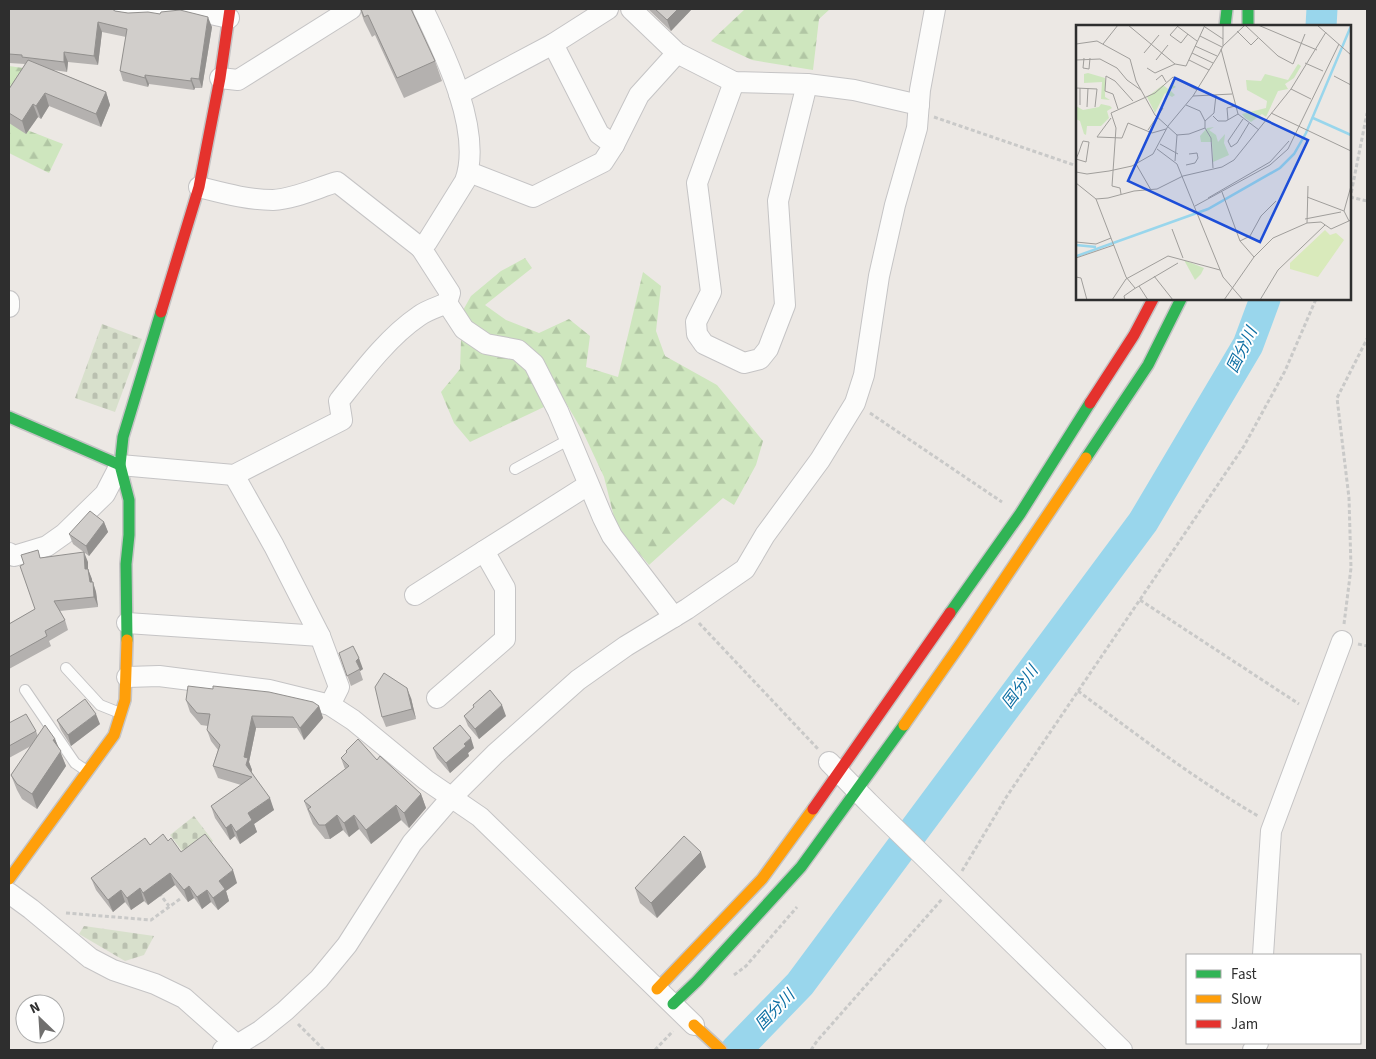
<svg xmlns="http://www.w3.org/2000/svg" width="1376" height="1059" font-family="'Source Sans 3','Noto Sans JP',sans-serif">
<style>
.forest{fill:url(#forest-firs)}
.cemetery{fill:url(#cemetery-stones)}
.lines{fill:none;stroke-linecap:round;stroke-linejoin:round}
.river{stroke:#99d6ec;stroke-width:31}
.lane-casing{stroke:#c5c4c5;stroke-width:12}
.street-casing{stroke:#c5c4c5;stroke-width:22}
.fast-casing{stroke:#c5c4c5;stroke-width:14}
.slow-casing{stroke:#c5c4c5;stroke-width:14}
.jam-casing{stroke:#c5c4c5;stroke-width:14}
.path{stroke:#c9c9c8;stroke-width:3;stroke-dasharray:4 2.5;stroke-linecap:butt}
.lane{stroke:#fcfcfb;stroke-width:10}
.street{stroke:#fcfcfb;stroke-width:20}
.fast{stroke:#30b455;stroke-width:11}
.slow{stroke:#ff9f0a;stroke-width:11}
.jam{stroke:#e5322d;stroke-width:11}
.wall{fill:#b4b1af}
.shaded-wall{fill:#92908e}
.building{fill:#d1cecb;stroke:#92908e}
.labels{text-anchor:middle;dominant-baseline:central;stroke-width:4;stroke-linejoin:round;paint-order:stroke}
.water-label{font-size:16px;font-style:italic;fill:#0d6fa3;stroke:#fff}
.inset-river{fill:none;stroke:#99d6ec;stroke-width:2.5}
.inset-road{fill:none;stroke:#a09e9b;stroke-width:1}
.view{fill:#1d4ed8;fill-opacity:0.15;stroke:#1d4ed8;stroke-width:2.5}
.inset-edge{fill:none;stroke:#2e2e2e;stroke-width:2.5}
</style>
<defs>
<pattern id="forest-firs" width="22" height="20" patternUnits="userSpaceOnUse" patternTransform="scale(1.25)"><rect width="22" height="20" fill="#cee6be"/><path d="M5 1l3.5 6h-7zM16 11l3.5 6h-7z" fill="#b1c6a4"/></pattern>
<pattern id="cemetery-stones" width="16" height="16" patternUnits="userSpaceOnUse" patternTransform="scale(1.25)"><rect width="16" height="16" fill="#d8e0cc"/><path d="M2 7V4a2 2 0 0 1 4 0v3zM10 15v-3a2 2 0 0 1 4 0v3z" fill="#bac0b0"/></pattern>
</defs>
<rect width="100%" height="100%" fill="#ece8e4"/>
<g class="forest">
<polygon points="745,9 830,9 819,19 813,70 752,60 711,41"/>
<polygon points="9,66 37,70 9,110"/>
<polygon points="9,123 63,144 49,173 9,153"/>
<polygon points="525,258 532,268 485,305 506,320 539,333 569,319 590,336 586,367 618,377 643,272 661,286 656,331 665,356 717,385 763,441 756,465 734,505 723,498 649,565 616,525 604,477 583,432 563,398 470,442 454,423 441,392 460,369 462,312 471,296 501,271"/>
</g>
<g class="cemetery">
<polygon points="102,324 142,339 115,412 75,398"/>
<polygon points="194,816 213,841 189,860 170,835"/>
<polygon points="84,926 154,936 144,955 125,961 79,934"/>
</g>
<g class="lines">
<g class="river">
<polyline points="1321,26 1322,9"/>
<polyline points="736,1050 800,984 1143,522 1248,345 1265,299"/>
</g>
<g class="lane-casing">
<g id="lane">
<polyline points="515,469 570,439"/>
<polyline points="66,668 100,705 120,713"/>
<polyline points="25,690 75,763 87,771"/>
</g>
</g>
<g class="street-casing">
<g id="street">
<polyline points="121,9 131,11 180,9"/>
<polyline points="188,9 229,18"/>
<polyline points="608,9 553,44 599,134 614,145"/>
<polyline points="631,9 677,53 734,82 807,84 854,90 919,105"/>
<polyline points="220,78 238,80 351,9"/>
<polyline points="734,82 697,183 711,292 696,322 697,334 704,344 744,363 760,359 768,349 785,305 778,201 807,84"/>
<polyline points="459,94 553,44"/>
<polyline points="469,172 533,197 603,162 614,145 639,95 677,53"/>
<path d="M199,187C223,193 248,200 273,200C294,199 317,188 337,182L421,248"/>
<polyline points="447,303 464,329 486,344 518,350 534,364 558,411 603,518 612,536 674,617"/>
<polyline points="9,307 9,301"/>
<polyline points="234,475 274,546 320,636 339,687 330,705"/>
<polyline points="484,551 588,485"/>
<path d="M9,553L14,556L47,546L64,534L105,494L120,465L234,475L342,420L339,401C362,372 388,337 419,316C427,310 438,307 447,303L450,293L421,248L427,242L465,181C483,132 445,54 423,9"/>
<polyline points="415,595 484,551 505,588 505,639 437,698"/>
<polyline points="127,623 320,636"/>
<polyline points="127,677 159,676 269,690 330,705 353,720 426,780 480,817 694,1025"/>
<polyline points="829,762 868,802 1122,1050"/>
<polyline points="9,893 31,909 90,958 113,970 155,984 184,998 237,1045"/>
<polyline points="1263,955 1271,831 1342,641"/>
<polyline points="223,1050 237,1045 260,1031 285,1011 319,979 347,945 412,843 451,798 495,754 578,680 626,646 687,609 745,569 765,535 820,460 855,403 864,375 879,276 895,205 917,128 920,90 935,9"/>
<polyline points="1253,1050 1258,1043"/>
</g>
</g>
<g class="fast-casing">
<g id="fast">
<polyline points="1248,9 1248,26"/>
<polyline points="1225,26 1227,9"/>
<polyline points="9,417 120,465"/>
<polyline points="1086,458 1148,365 1181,299"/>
<polyline points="950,613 1020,514 1090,403"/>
<polyline points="127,640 126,564 129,535 129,500 120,465 123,437 161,312"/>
<polyline points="673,1004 697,981 801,867 904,725"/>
</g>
</g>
<g class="slow-casing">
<g id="slow">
<polyline points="904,725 962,642 1086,458"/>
<polyline points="9,879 114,735 125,700 127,640"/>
<polyline points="657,989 762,879 813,809"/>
<polyline points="694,1025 721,1050"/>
</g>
</g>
<g class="jam-casing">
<g id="jam">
<polyline points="161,312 199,187 220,78 230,9"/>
<polyline points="1090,403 1134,335 1153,299"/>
<polyline points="813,809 950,613"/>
</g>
</g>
<g class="path">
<polyline points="934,117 1077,166"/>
<polyline points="1350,197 1367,201"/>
<polyline points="1350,199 1367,113"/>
<polyline points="870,413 1002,502"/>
<polyline points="1140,600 1299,704"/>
<polyline points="699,623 818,749"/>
<polyline points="1344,624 1351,568 1349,498 1337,398 1367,339"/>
<polyline points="1358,644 1367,646"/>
<path d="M1078,691C1137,735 1195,779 1258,816"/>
<polyline points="962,871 1007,796 1244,446 1285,371 1316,299"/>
<polyline points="159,893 169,906"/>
<polyline points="66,913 151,920 180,899"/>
<polyline points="734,975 746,966 797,907"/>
<polyline points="298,1024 324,1050"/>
<polyline points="655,1050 673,1031"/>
<polyline points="811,1050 817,1041 943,898"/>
</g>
<use href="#lane" class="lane"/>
<use href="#street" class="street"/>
<use href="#fast" class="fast"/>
<use href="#slow" class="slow"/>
<use href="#jam" class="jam"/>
</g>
<g class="wall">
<polygon points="9,9 115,11 212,27 202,88 195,88 194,90 149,84 148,87 123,81 120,71 126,37 102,32 98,65 68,62 67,72 53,70 106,92 110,105 101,127 49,106 41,119 38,117 26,134 9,123 9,89 25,64 9,63"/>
<polygon points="360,9 411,9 435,61 442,81 404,98 375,35 372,37 364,21"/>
<polygon points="648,9 692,9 671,31"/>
<polygon points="104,522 108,532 89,556 73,544 69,534"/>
<polygon points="40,558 88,562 88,569 96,592 98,607 60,611 65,620 68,630 49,641 51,646 9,669 9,624 35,609"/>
<polygon points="339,653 363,669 360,671 363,680 351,686"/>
<polygon points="411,698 416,719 386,727 382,717"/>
<polygon points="186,700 319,706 323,718 304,740 297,728 256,728 249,762 252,770 252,772 274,810 254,824 257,832 240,844 235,836 230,840 215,818 211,806 241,785 218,778 213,766 218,750 211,741 207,730 208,726 201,725 190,712"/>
<polygon points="473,705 506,716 479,739 468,726 464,716 474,708"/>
<polygon points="57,720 100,724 71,746 61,730"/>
<polygon points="9,723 36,731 38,736 55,739 66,766 37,809 22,799 17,790 11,775 31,746 9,758"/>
<polygon points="433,748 474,748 468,753 469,756 450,773 437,758"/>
<polygon points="346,751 377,760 421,794 426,808 409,828 401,820 371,844 359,829 349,837 343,830 330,839 325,839 313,824 304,801 345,769 341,758 347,753"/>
<polygon points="168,841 181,852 237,883 226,891 229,901 218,910 211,902 202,909 194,898 188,902 175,885 148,905 144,901 131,910 125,902 113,912 96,890 91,878 150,845"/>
<polygon points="706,867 657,918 640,903 635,888"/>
</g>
<g class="shaded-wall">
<polygon points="678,9 692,9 671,31 667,20"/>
<polygon points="208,17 212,27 202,88 199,79"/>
<polygon points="98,22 102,32 98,65 94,56"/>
<polygon points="64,52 68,62 67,72 64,62"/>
<polygon points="145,75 149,84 148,87 145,78"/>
<polygon points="191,78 195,88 194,90 191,81"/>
<polygon points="106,92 110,105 101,127 96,114"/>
<polygon points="45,93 49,106 41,119 36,106"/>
<polygon points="33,104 38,117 26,134 22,121"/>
<polygon points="104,522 108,532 89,556 86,546"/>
<polygon points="84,552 88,562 88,569 92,579 93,593 85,569"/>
<polygon points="93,582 96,592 98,607 94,597"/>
<polygon points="359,658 363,669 360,671 356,661"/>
<polygon points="407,688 411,698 416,719 412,709"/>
<polygon points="502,705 506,716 479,739 475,729"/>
<polygon points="319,706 323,718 304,740 300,728"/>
<polygon points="96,714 100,724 71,746 68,735"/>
<polygon points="252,716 256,728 249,762 252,770 250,776 244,757"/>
<polygon points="471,738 474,748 468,753 469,756 450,773 446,763 464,744"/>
<polygon points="55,739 66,766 37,809 32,794 53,740"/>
<polygon points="421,794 426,808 409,828 404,813"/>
<polygon points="270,798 274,810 254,824 257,832 240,844 236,832 248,813"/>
<polygon points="396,805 401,820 371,844 366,830"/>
<polygon points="337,815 343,830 330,839 325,825"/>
<polygon points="354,815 359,829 349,837 344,823"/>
<polygon points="231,824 235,836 230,840 226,828"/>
<polygon points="701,852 706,867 657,918 651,903"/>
<polygon points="233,870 237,883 226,891 229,901 218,910 213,898 219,881"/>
<polygon points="170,873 175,885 148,905 143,893"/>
<polygon points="189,886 194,898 188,902 184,890"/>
<polygon points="140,888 144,901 131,910 127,898"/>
<polygon points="121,890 125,902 113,912 108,900"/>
<polygon points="207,890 211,902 202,909 197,897"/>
</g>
<g class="building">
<polygon points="9,9 112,9 115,11 128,13 148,12 160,14 161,12 180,10 208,17 199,79 191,78 191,81 145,75 145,78 120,71 127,29 98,22 94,56 64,52 64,62 22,57 22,55 9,54"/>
<polygon points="361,9 411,9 435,61 397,78 368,15 364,17"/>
<polygon points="655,9 678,9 667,20"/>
<polygon points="28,60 106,92 96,114 45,93 36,106 33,104 22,121 9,113 9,89"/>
<polygon points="90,511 104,522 86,546 69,534"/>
<polygon points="38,550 40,558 84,552 85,569 88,569 90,582 93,582 94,597 54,601 65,620 45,631 47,636 9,657 9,624 35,609 20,566 24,564 21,555"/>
<polygon points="353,646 359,658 356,661 360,669 347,676 339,653"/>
<polygon points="384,673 407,688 412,709 382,717 375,687"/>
<polygon points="188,686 213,689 213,686 269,692 313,702 319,706 300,728 293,717 252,716 244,757 248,758 246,765 270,798 248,813 252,820 236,832 231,824 226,828 211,806 252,777 213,766 220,745 207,730 210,714 197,713 186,700"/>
<polygon points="490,690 502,705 475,729 464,716 474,707 473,705"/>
<polygon points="85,699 96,714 68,735 57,720"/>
<polygon points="26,714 36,731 9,746 9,723"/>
<polygon points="45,725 55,739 53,740 61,751 32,794 17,784 11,775"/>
<polygon points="460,725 471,738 464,744 466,746 446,763 433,748"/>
<polygon points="358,739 377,760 380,756 421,794 404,813 396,805 366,830 354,815 344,823 337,815 325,825 319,825 308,809 311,807 304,801 349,766 341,758 347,752 346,751"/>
<polygon points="163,834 168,841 171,838 181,852 205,834 233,870 219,881 225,889 213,898 207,890 197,897 189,886 184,890 170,873 143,893 140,888 127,898 121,890 108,900 91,878 145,838 150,845"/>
<polygon points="684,836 701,852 651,903 635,888"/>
</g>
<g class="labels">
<g class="water-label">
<text transform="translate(1242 350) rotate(-64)">国分川</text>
<text transform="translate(1020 687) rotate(-53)">国分川</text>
<text transform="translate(775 1010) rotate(-46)">国分川</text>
</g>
</g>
<g transform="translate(1076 25)">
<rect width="275" height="275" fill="#ece8e4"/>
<path d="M222,39L225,41L218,53L209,59L212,64L202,66L190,92L186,89L175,97L169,93L166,89L190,83L191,76L171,65L170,55L185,56L189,49L212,55ZM12,48L29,53V72L34,75L25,74L26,57L8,58V49ZM96,59L100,62L94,65L99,70L96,72L89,68L79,88L71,72L87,60L92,64ZM25,79L34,81L36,83L31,86L33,93L25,101H11L10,110L8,109L4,96L0,94V81L7,85L23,82ZM138,102L133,105L140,110L142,117L149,109L148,118L153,130L137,137L136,117H125L124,111L131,103Z" fill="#cee6be"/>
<path d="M108,235L128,243L125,249L119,255Z" fill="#cee6be"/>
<path d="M249,205L254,210L260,208L268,215L242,252L214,244V238Z" fill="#d9eabb"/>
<path class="inset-river" d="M237,93L275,110M0,220L20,222M1,231L132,184L204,143L218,129L230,108L275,1"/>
<path class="inset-road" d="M52,0L99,39L110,41L129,0M169,0L202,31L217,39L229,9M182,0L241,25M241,0L275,30M101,1L121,16M102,1L94,10L105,18L112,9M129,2L147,14M161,6L175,20L182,13M124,11L146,22M0,19L21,16L54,34L60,56L79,90L101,110L113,109L129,103V96L138,88L140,70M27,19L42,0M119,21L141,31M147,21L169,0M145,24L162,89L183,105M68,28L83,10M116,28L137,38M8,33L7,43L13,44L14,33M0,35L24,34L41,43L51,55L65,65M80,35L92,20M113,35L133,45M229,38L247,46M71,43L79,48L99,39M258,51L275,60M80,55L86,50L90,57M0,63L21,64L19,82M215,64L235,74M117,71L156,69M4,80V63M110,80L124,86L129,96M11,82L12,63M42,84L37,69L29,66L30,51L39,56L57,76M195,88L275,126M137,91L142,96H150L162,89M35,93L21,112L46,113L52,98L76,108L90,104M167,94L152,116L155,122L161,118L173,98M152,95L151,83L159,81M129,103L135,113L137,143M72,105L87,83M84,119L102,129M81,124L101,139L147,252L167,275M0,134L10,137L13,117L7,116L5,121L3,127L0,134V135M99,136L101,110M60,139L75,165M110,140L119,138L122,133L121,128L113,129M0,147L11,149L33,146L56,141L77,129L92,101L117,71L143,29L147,21V0M0,158L20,174L32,173L58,166L81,164L107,151L146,142L158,135L215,64L250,7M146,167L164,216L178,232M45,169L44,163L36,161L40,103L35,88L79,68L97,52L121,65M231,172L268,186M132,173L194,137L213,116M20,174L50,252L59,263M119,181L194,140L212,124L263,19M229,194L265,187M273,196L268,186L275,161M231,198L232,161M96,204L107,233M164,216L174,211L185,191L200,176M0,217L20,219L35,213M0,233L38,220M78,251L97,275M0,252L5,253L11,275M63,261L72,275M36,275L50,254L92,231L144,245M49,275L48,271L58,264L102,238M148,275L178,232L197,213L231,198L245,197L255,204L275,195M184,275L202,245L249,200"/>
<path class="view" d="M99,53L232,115L184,217L52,156Z"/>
<rect width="275" height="275" class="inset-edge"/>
</g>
<rect width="1376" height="1059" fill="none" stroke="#2e2e2e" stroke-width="20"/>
<rect x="1186" y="954" width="175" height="90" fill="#ffffff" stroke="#ababab"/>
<rect x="1196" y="970" width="25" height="8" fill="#30b455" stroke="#ababab"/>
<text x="1231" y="979" font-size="15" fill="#2e2e2e">Fast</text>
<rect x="1196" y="995" width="25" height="8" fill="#ff9f0a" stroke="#ababab"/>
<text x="1231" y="1004" font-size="15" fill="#2e2e2e">Slow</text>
<rect x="1196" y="1020" width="25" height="8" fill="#e5322d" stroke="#ababab"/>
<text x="1231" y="1029" font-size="15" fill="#2e2e2e">Jam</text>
<g transform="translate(40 1019) rotate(335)"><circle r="24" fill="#ffffff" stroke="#ababab"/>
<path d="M0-4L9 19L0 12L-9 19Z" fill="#706f6e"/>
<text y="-8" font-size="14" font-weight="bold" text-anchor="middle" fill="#2e2e2e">N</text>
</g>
</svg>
